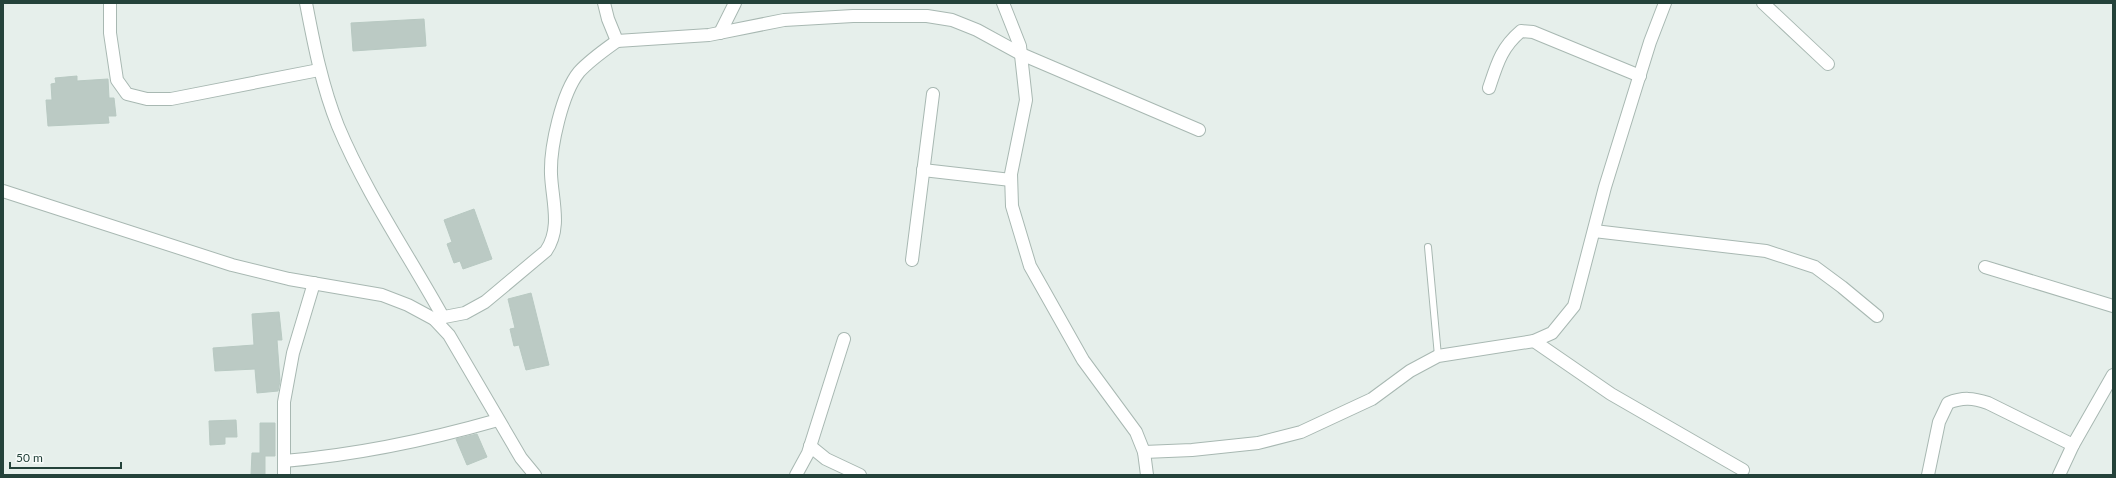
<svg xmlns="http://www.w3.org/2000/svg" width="2116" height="478" font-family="Lato,sans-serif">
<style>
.building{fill:#bbcac4;stroke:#b8c9c2}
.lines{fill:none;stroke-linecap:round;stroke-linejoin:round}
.lane-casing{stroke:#a8b8b2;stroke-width:8}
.street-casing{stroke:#a8b8b2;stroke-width:14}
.lane{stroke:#fff;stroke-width:6}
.street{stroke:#fff;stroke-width:12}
</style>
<rect width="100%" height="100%" fill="#e6efeb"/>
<g class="building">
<polygon points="424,19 426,46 353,51 351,23"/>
<polygon points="77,76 77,81 108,79 109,98 114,98 116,116 108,116 109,123 48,126 46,100 52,100 51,84 56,83 55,78"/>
<polygon points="474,209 492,259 463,269 460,261 454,263 447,244 452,242 444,220"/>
<polygon points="531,293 549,365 526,370 519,345 514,346 510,329 515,328 508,299"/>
<polygon points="279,312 282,340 277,340 280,381 278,391 257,393 255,369 215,371 213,348 254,345 252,314"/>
<polygon points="236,420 237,437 225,437 225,444 210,445 209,421"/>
<polygon points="260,423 275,423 275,456 265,456 265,475 251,475 252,453 260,453"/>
<polygon points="477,434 487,457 467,465 456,439"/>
</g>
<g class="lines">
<g class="lane-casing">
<polyline id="lane" points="1428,247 1438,356"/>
</g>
<g class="street-casing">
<g id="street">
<polyline points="110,3 110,33 117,80 127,94 147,99 171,99 319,70"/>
<path d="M306,3C314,45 322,86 338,126C366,193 408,254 443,317"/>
<polyline points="604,3 608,19 617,41 709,35 784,20 853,16 927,16 952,20 977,30 1021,54 1199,130"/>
<polyline points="1003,3 1020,46 1026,100 1011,174 1012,206 1030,266 1083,360 1136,432 1144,452 1147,475"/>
<polyline points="1763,3 1828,64"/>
<polyline points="720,33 735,3"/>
<path d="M1489,88C1497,64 1501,48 1521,31L1533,32L1640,76"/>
<polyline points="923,170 1011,180"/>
<polyline points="3,191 232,265 289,279 382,295 408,305 434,319 449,335 521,458 535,475"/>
<polyline points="1594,231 1766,251 1815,267 1842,287 1877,316"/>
<polyline points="912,260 933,94"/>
<polyline points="1985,267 2113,306"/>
<path d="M434,319L465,313L485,302L546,251C562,228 552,200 551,174C550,147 562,93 579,72C590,60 603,51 617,41"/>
<polyline points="1534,341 1611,394 1743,470"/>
<polyline points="810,446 826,459 860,475"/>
<polyline points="1144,452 1192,450 1258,443 1301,432 1372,399 1410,371 1438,356 1534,341 1552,333 1574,306 1605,187 1650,42 1665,3"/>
<path d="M284,461C356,455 428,440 498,420"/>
<polyline points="284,475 284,402 293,353 314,283"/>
<polyline points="796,475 808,453 844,339"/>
<path d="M1928,475L1939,422L1948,403C1963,397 1973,398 1988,403L2073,445"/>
<polyline points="2059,475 2073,445 2113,375"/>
</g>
</g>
<use href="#lane" class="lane"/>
<use href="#street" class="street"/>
</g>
<rect width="2116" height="478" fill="none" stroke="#24423a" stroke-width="8"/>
<path d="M10 462v6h111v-6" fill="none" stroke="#24423a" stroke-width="2"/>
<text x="16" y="462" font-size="12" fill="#24423a" stroke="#f7fbf9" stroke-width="3" paint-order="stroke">50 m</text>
</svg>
